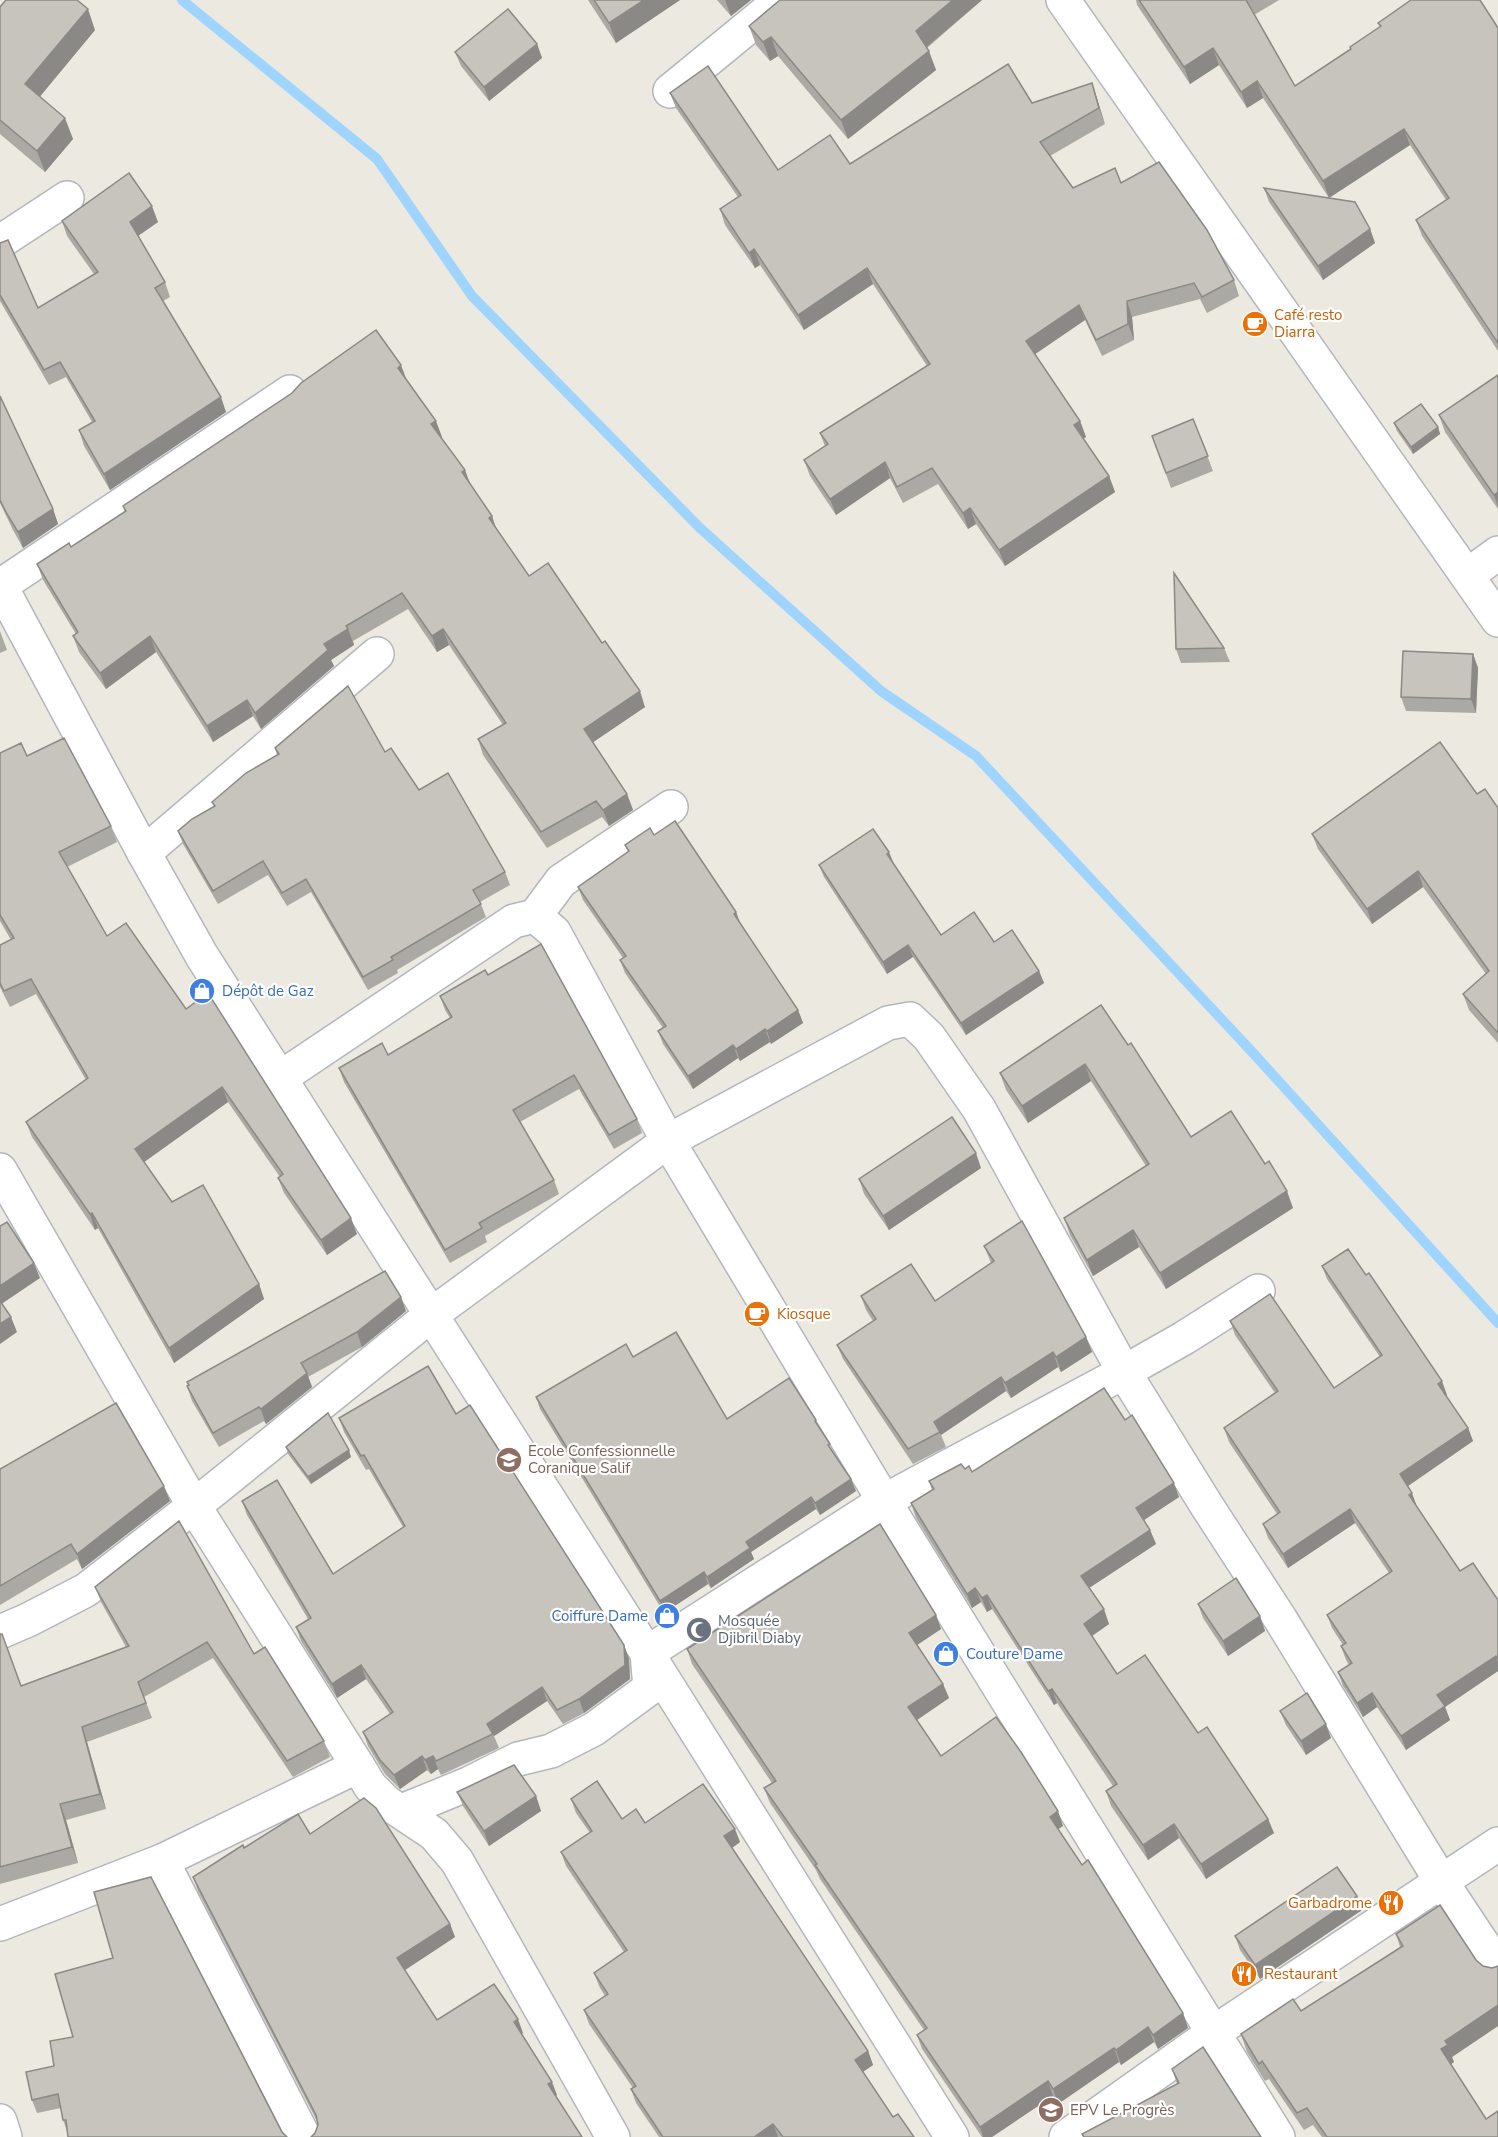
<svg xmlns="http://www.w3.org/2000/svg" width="1498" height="2137" font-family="'Nunito Sans',sans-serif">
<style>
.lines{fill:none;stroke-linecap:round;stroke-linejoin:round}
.stream{stroke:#9fd4fe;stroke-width:10}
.street-casing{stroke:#b3b7bb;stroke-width:36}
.street{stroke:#fff;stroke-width:33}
.wall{fill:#aba9a3}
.shaded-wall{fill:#8b8985}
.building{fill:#c7c4be;stroke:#8b8985;stroke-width:1.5}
.labels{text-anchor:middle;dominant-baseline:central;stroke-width:4.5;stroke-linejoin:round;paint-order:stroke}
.food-label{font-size:15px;fill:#c56008;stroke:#fff;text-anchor:start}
.shop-label{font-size:15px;fill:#366cbe;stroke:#fff;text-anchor:start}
.education-label{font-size:15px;fill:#785e54;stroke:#fff;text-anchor:start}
.worship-label{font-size:15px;fill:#5b616d;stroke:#fff;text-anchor:start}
</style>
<rect width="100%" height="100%" fill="#ece9e0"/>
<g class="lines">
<polyline class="stream" points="182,0 377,159 472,296 700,528 881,691 976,756 1254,1054 1498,1323"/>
<g class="street-casing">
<g id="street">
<polyline points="1063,0 1498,620"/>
<polyline points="670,91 781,0"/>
<polyline points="0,242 67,198"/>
<polyline points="1468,575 1498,553"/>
<polyline points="0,585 144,853 202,956 647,1653 952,2137"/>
<polyline points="0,586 290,392"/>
<polyline points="144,853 377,654"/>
<polyline points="535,916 561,881 671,807"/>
<polyline points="280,1078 514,921 535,916 554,932 668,1141 884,1501 1278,2137"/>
<polyline points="0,1170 194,1506 358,1766 370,1786 386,1802 434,1834 457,1861 613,2137"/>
<polyline points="0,1632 28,1620 86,1590 194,1506 431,1315 668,1141 888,1023 910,1019 929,1037 979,1109 1124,1372 1207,1506 1281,1620 1441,1881 1498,1967"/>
<polyline points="402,1811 468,1784 518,1759 551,1751 594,1729 650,1688 647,1653 884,1501 1124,1372 1184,1338 1258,1291"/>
<polyline points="162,1861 304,2137"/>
<polyline points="0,1924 162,1861 358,1766"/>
<polyline points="0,2121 5,2137"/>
<polyline points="1066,2137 1213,2033 1498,1844"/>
</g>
</g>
<use href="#street" class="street"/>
</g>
<g class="wall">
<polygon points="588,0 680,0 616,43"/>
<polygon points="717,0 751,0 731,16"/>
<polygon points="982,0 927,48 936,70 848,139 778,56 770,61 756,45 749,26"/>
<polygon points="1136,0 1279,0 1254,15 1295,86 1350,49 1380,27 1378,23 1498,28 1498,351 1422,236 1416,220 1446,200 1410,145 1329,198 1263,98 1247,108 1219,65 1190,84 1137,5"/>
<polygon points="0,7 95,30 40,96 73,139 45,172 0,134"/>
<polygon points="537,44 542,58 489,101 461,66 455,52"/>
<polygon points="1092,83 1105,124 1050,156 1073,188 1121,183 1234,280 1239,296 1207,313 1200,299 1132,317 1134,340 1102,356 1085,320 1035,354 1080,421 1086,437 1083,438 1109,476 1115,492 1005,566 976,524 968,529 938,484 903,503 890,478 836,515 810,476 804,460 825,446 820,433 927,366 873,284 804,330 760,265 755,268 725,225 720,209 738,197 676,108 670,93 778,170 850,164"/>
<polygon points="1264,188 1370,229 1375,243 1323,280 1269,202"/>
<polygon points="62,221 158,222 138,236 165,282 170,297 163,301 226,412 110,490 84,446 79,430 92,422 66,377 49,385 0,301 0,243 38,308 94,274 67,236"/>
<polygon points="1498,375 1498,509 1445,432 1439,415"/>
<polygon points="406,380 470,485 492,516 496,528 529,576 645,707 593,742 627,794 633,810 609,826 602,817 547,848 483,755 478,739 503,725 449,645 437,652 408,609 353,641 354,645 331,660 334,666 261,729 253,716 213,742 156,652 106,689 79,652 73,636 76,634 43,580 37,564 71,547 125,512 123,506"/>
<polygon points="0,396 53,509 58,524 23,548 13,530 0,503"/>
<polygon points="1193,419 1213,471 1171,488 1152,436"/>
<polygon points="1394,423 1438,427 1440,434 1413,454 1397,431"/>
<polygon points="0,631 7,650 0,653"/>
<polygon points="1224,648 1230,662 1181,663 1176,649"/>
<polygon points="1473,654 1478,668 1476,713 1406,711 1401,697"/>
<polygon points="275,748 385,752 419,790 505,872 510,885 480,902 486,917 397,970 398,973 368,990 311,892 287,906 268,875 218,904 183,844 178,831 214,806 212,802 277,755"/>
<polygon points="0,753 27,756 111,826 117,842 67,867 107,936 186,1009 357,1234 327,1255 284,1193 278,1178 280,1177 228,1102 144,1162 172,1202 259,1284 264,1299 174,1363 98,1228 95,1230 32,1137 26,1122 86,1080 36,994 10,1007 0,987 0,945 11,940 0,921"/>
<polygon points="1477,794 1498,808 1498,1043 1469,1010 1463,994 1486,974 1423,887 1372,924 1318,849 1312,834"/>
<polygon points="654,835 736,912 740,924 798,1010 803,1023 771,1044 770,1042 740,1061 738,1058 693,1089 663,1044 658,1031 663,1028 625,973 620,960 623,958 583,900 578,887 628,852 625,845"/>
<polygon points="894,864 941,935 994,942 1039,971 1044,983 966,1035 913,957 887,974 824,877 819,865"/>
<polygon points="488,975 637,1119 642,1133 614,1149 579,1089 520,1122 554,1180 559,1194 485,1236 487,1242 450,1263 344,1082 339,1068 388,1055 450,1018 445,1010 440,996"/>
<polygon points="1101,1005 1191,1137 1293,1208 1166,1289 1139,1247 1093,1276 1070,1235 1064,1218 1146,1166 1091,1081 1028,1123 1006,1090 1000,1073"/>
<polygon points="981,1168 889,1230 864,1194 859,1179"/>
<polygon points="984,1246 1086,1337 1092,1352 1061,1372 1058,1367 1011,1398 1006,1391 941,1435 946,1447 913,1464 843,1359 837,1345 873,1321 866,1310 861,1296 935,1301 991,1263"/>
<polygon points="1322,1266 1447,1395 1446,1396 1468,1428 1473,1441 1408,1486 1417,1507 1460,1571 1498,1600 1498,1671 1445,1707 1450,1720 1406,1750 1377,1707 1363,1717 1343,1686 1338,1672 1349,1665 1346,1660 1341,1646 1343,1645 1332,1628 1327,1615 1389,1573 1355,1523 1288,1568 1268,1538 1263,1524 1277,1514 1229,1442 1224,1428 1275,1393 1235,1335 1230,1321 1334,1388 1380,1357 1327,1279"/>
<polygon points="406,1311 362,1347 308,1377 312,1387 266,1424 264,1421 219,1447 192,1401 187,1386 189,1385 187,1382"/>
<polygon points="536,1397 727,1419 819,1428 856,1491 820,1515 816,1509 751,1552 754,1559 711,1588 708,1584 664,1613 540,1409"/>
<polygon points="456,1414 624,1645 629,1659 630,1679 584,1713 563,1724 547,1701 494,1736 499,1748 441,1775 438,1769 431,1774 427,1770 400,1789 385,1774 368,1746 363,1732 390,1714 366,1679 337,1698 301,1641 296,1627 308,1619 247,1515 242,1501 333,1574 403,1527 369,1469 366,1470 344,1432 339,1418"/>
<polygon points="1125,1420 1179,1497 1144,1520 1150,1530 1156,1544 1089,1588 1109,1624 1092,1636 1117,1674 1198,1733 1268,1819 1274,1833 1206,1879 1179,1838 1148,1860 1111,1806 1106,1791 1113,1786 1057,1703 1054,1705 992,1609 987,1612 981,1602 972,1608 916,1518 911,1503 932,1490 929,1481 965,1469 972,1472"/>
<polygon points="286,1447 351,1457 311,1484 288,1454"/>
<polygon points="0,1469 170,1501 82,1569 77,1559 0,1605"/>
<polygon points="95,1587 254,1654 324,1741 330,1757 293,1777 213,1658 144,1697 152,1718 87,1742 106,1809 66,1820 78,1863 0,1884 0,1634 21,1686 126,1647 101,1602"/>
<polygon points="1198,1604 1260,1616 1265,1631 1228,1656 1203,1618"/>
<polygon points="936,1615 941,1629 917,1645 943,1684 949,1698 917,1720 941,1756 1063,1826 1058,1829 1183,2013 1188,2028 1158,2049 1154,2042 1121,2065 1119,2062 1058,2104 1053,2096 992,2137 982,2137 922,2049 917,2035 924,2030 820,1879 816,1870 770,1803 764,1788 772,1783 692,1664 687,1649"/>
<polygon points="1280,1711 1331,1738 1306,1755 1286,1725"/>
<polygon points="457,1792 536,1796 541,1811 489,1846 463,1806"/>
<polygon points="571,1799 622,1819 740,1842 732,1848 868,2051 873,2065 862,2072 893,2117 914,2137 659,2137 636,2103 631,2089 633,2088 589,2024 584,2010 605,1996 599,1986 594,1973 624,1952 566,1866 561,1852 590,1833 576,1813"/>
<polygon points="310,1834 450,1924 455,1937 405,1970 437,2020 523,2033 521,2034 557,2095 315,2133 318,2125 317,2121 198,1891 193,1877 244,1848"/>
<polygon points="1362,1910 1260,1979 1240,1950 1235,1936"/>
<polygon points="1396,1934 1476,1960 1483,1966 1492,1968 1498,1966 1498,2026 1452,2057 1454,2062 1451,2064 1498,2137 1322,2137 1313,2125 1304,2130 1269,2079 1265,2081 1247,2052 1241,2034 1301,2011 1400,1947"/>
<polygon points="1172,2069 1261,2137 1083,2137 1082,2134 1177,2084"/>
<polygon points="26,2072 282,2132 68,2134 63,2120 61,2108 37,2113 32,2100"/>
</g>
<g class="shaded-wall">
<polygon points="644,0 680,0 616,43 609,23"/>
<polygon points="725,0 751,0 731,16"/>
<polygon points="953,0 982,0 923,50 916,31"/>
<polygon points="88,9 95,30 33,105 25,84"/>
<polygon points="771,37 778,56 770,61 763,42"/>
<polygon points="537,44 542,58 489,101 484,87"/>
<polygon points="1213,48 1219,65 1190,84 1184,67"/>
<polygon points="929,51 936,70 848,139 841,120"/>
<polygon points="1257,81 1263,98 1247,108 1241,92"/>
<polygon points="1092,83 1097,99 1105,124 1099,108"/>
<polygon points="65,118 73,139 45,172 37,151"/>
<polygon points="1404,129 1410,145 1329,198 1323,181"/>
<polygon points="152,206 158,222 135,238 130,222"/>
<polygon points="1370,229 1375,243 1323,280 1318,266"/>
<polygon points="754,249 760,265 755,268 749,253"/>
<polygon points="867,268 873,284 804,330 798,315"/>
<polygon points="1127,301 1132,317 1134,340 1128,324"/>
<polygon points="1079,305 1085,320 1031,357 1026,341"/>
<polygon points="401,365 407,381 398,368"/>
<polygon points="221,397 226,412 110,490 104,474"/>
<polygon points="436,421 442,437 437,440 431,424"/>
<polygon points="1080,421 1086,437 1080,441 1074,425"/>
<polygon points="1438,427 1440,434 1413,454 1411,447"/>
<polygon points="885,462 890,478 836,515 830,499"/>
<polygon points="465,470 471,486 462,472"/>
<polygon points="1109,476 1115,492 1005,566 999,550"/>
<polygon points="1498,492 1498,507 1494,495"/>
<polygon points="970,508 976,524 968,529 963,513"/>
<polygon points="53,509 58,524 23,548 18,532"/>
<polygon points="492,516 497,532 489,518"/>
<polygon points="348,629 354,645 331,660 334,666 261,729 255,713 324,644"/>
<polygon points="443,629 449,645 437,652 432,636"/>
<polygon points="150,636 156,652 106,689 100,673"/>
<polygon points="1473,654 1478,668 1476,713 1471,699"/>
<polygon points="640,691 645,707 589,745 584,729"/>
<polygon points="247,700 253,716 213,742 207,726"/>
<polygon points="627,794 633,810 609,826 603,810"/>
<polygon points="889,852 894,864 887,854"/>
<polygon points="1418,871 1423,887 1372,924 1367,909"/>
<polygon points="736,912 741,925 734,914"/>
<polygon points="908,945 913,957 887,974 883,962"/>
<polygon points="1039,971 1044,983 966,1035 961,1023"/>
<polygon points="798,1010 803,1023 771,1044 767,1031"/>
<polygon points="765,1029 770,1042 740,1061 736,1049"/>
<polygon points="733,1045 738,1058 693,1089 688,1076"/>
<polygon points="1085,1064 1091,1081 1028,1123 1022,1106"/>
<polygon points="222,1087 228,1102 140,1165 135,1149"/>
<polygon points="976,1153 981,1168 889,1230 883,1216"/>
<polygon points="1287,1191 1293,1208 1166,1289 1160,1273"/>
<polygon points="92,1213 98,1228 95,1230 90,1214"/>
<polygon points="351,1218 357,1234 327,1255 321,1240"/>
<polygon points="1133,1230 1139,1247 1093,1276 1087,1260"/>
<polygon points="34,1263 40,1278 0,1305 0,1286"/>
<polygon points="259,1284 264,1299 174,1363 169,1348"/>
<polygon points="401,1297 406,1311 362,1347 357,1332"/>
<polygon points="11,1317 17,1332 0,1344 0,1324"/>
<polygon points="1086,1337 1092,1352 1061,1372 1056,1357"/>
<polygon points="1053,1352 1058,1367 1011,1398 1005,1383"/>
<polygon points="307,1373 312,1387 266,1424 261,1409"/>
<polygon points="1001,1377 1006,1391 941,1435 934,1422"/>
<polygon points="1442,1381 1447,1395 1443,1398 1438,1384"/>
<polygon points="1468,1428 1473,1441 1405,1488 1400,1474"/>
<polygon points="349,1450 351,1457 311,1484 308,1477"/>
<polygon points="851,1479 856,1491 820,1515 815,1503"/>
<polygon points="1174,1483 1179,1497 1141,1522 1136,1508"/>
<polygon points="164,1486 170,1501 82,1569 77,1554"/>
<polygon points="1412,1493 1417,1507 1409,1495"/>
<polygon points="811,1497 816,1509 751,1552 754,1559 711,1588 707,1577 746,1542"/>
<polygon points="1350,1509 1355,1523 1288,1568 1283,1554"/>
<polygon points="1150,1530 1156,1544 1086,1590 1081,1576"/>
<polygon points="704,1572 708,1584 664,1613 660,1601"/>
<polygon points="975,1588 981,1602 972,1608 967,1594"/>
<polygon points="987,1595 992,1609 987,1612 982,1598"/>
<polygon points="1104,1609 1109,1624 1089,1638 1084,1624"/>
<polygon points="936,1615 941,1629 914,1647 909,1633"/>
<polygon points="1260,1616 1265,1631 1228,1656 1223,1641"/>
<polygon points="624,1645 629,1659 630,1679 584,1713 579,1699"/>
<polygon points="1496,1656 1498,1662 1498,1671 1445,1707 1450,1720 1406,1750 1401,1736 1437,1695"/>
<polygon points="361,1665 366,1679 337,1698 332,1684"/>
<polygon points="943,1684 949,1698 914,1722 908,1707"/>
<polygon points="542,1687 547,1701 494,1736 487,1724"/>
<polygon points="1052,1689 1057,1703 1054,1705 1048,1691"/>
<polygon points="1372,1693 1377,1707 1363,1717 1357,1703"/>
<polygon points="1326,1724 1331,1738 1306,1755 1301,1741"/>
<polygon points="82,1727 87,1742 106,1809 100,1794"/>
<polygon points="422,1756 427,1770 400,1789 394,1775"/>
<polygon points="433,1756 438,1769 431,1774 425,1760"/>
<polygon points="536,1796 541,1811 489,1846 484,1831"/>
<polygon points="60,1804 66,1820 78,1863 72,1847"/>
<polygon points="1058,1811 1063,1826 1055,1831 1050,1817"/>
<polygon points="1268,1819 1274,1833 1206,1879 1201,1864"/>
<polygon points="1174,1824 1179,1838 1148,1860 1143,1845"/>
<polygon points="735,1829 740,1842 729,1850 724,1836"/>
<polygon points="1357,1896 1362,1910 1260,1979 1255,1965"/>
<polygon points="450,1924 455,1937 402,1972 397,1958"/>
<polygon points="1498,2005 1498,2026 1452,2057 1454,2062 1447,2067 1441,2049 1445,2041"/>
<polygon points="1183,2013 1188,2028 1158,2049 1153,2035"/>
<polygon points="518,2019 523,2033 519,2035 514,2022"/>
<polygon points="1148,2027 1154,2042 1121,2065 1116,2050"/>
<polygon points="1114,2048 1119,2062 1058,2104 1053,2089"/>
<polygon points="868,2051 873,2065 860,2074 855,2060"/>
<polygon points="1048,2081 1053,2096 992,2137 983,2137 980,2127"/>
<polygon points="552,2082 557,2095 553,2098 548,2084"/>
<polygon points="773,2124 778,2137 754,2137"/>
</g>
<g class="building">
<polygon points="6,0 77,0 88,9 25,84 65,118 37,151 0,120 0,7"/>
<polygon points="594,0 644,0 609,23"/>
<polygon points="780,0 953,0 916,31 929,51 841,120 771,37 763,42 749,26"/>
<polygon points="1139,0 1246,0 1295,86 1351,49 1350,47 1381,26 1378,23 1411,0 1480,0 1498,28 1498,343 1416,220 1449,198 1404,129 1323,181 1257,81 1241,92 1213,48 1184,67"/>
<polygon points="508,9 537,44 484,87 455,52"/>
<polygon points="1008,64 1032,103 1092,83 1099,108 1040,142 1073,188 1115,168 1121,183 1159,162 1207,230 1234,280 1202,297 1194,283 1127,301 1128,324 1096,340 1079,305 1026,341 1080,421 1074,425 1109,476 999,550 970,508 963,513 932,468 897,487 885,462 830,499 804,460 828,444 820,433 930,364 867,268 798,315 754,249 749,253 720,209 741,195 670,93 708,66 778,170 830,135 850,164"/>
<polygon points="129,173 152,206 130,222 165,282 155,288 221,397 104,474 79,430 95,421 60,362 44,370 0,295 0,243 8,240 38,308 98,272 62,221"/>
<polygon points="1264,188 1355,202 1370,229 1318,266"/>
<polygon points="376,330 401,365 398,368 436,421 431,424 465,470 462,472 492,516 489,518 529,576 548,563 602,643 605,641 640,691 584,729 627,794 603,810 596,801 541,832 478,739 506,723 443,629 432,636 402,593 346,626 348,629 324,644 328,650 255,713 247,700 207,726 150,636 100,673 73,636 78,632 37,564 69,543 71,547 126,511 123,506 292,393 301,383"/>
<polygon points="1498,375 1498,492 1494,495 1439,415"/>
<polygon points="0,396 53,509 18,532 7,514 0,500"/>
<polygon points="1421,404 1438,427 1411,447 1394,423"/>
<polygon points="1193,419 1208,456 1166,473 1152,436"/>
<polygon points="1174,573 1224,648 1176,649"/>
<polygon points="1403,651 1473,654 1471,699 1401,697"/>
<polygon points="348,686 385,752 391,748 419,790 448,773 505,872 473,890 481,904 391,957 393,960 363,977 306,879 282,893 263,861 213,891 178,831 192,819 215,806 212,802 246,773 279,754 275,748"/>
<polygon points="64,738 111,826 59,852 107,936 126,923 186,1009 208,993 351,1218 321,1240 278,1178 283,1174 222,1087 135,1149 172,1202 203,1185 259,1284 169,1348 92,1213 90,1214 26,1122 88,1078 31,979 4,991 0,983 0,945 14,938 0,915 0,753 21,743 27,756"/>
<polygon points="1440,742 1477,794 1485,789 1498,808 1498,1033 1463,994 1489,971 1418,871 1367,909 1312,834"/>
<polygon points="675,821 736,912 734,914 798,1010 767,1031 765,1029 736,1049 733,1045 688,1076 658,1031 666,1026 620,960 626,956 578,887 629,851 625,845 650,828 654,835"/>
<polygon points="873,829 889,852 887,854 941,935 974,912 994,942 1012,930 1039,971 961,1023 908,945 883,962 819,865"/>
<polygon points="541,944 637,1119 609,1135 574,1075 513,1110 554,1180 479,1223 482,1228 445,1250 339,1068 382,1043 388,1055 452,1017 440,996 485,970 488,975"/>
<polygon points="1101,1005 1128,1045 1131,1043 1191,1137 1231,1111 1265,1164 1269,1161 1287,1191 1160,1273 1133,1230 1087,1260 1064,1218 1149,1164 1085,1064 1022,1106 1000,1073"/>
<polygon points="952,1117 976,1153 883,1216 859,1179"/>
<polygon points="1022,1221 1086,1337 1056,1357 1053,1352 1005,1383 1001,1377 934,1422 940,1432 908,1449 837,1345 876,1319 861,1296 911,1264 935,1301 994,1261 984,1246"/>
<polygon points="7,1222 34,1263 0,1286 0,1226"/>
<polygon points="1348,1249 1366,1275 1369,1273 1442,1381 1438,1384 1468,1428 1400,1474 1412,1493 1409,1495 1460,1571 1473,1563 1498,1600 1498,1659 1496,1656 1437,1695 1445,1706 1401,1736 1372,1693 1357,1703 1338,1672 1352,1663 1341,1646 1346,1643 1327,1615 1392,1571 1350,1509 1283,1554 1263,1524 1280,1512 1224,1428 1278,1391 1230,1321 1270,1294 1334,1388 1382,1355 1322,1266"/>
<polygon points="385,1271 401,1297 357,1332 301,1363 307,1373 261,1409 259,1407 213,1433 187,1386 189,1385 187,1382"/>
<polygon points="0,1301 11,1317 0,1324"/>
<polygon points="676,1332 727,1419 789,1378 816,1420 815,1421 830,1444 828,1445 851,1479 815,1503 811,1497 746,1542 750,1548 707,1577 704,1572 660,1601 536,1397 626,1344 633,1357"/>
<polygon points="428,1366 456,1414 470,1405 624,1645 625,1665 579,1699 557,1710 542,1687 487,1724 493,1734 436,1761 433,1756 425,1760 422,1756 394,1775 380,1760 363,1732 393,1712 361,1665 332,1684 296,1627 311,1618 242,1501 277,1480 333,1574 405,1526 364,1455 361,1456 339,1418"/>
<polygon points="1104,1388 1125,1420 1132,1415 1174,1483 1136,1508 1150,1530 1081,1576 1104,1609 1084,1624 1117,1674 1145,1655 1198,1733 1207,1727 1268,1819 1201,1864 1174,1824 1143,1845 1106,1791 1117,1784 1052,1689 1048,1691 987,1595 982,1598 975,1588 967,1594 911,1503 934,1489 929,1481 961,1464 965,1469 969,1466 972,1472"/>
<polygon points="116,1403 164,1486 77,1554 71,1544 0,1586 0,1469"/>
<polygon points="328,1413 349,1450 308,1477 286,1447"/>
<polygon points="179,1521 254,1654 265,1647 324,1741 287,1761 207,1642 138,1682 146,1703 82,1727 100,1794 60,1804 72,1847 0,1867 0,1634 2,1634 21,1686 129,1646 95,1587"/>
<polygon points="880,1524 936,1615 909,1633 943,1684 908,1707 941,1756 996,1717 1021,1752 1058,1811 1050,1817 1082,1865 1088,1860 1183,2013 1153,2035 1148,2027 1116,2050 1114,2048 1053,2089 1048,2081 980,2127 917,2035 927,2028 815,1865 817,1864 764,1788 776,1781 687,1649"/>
<polygon points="1236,1578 1260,1616 1223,1641 1198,1604"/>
<polygon points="1307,1693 1326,1724 1301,1741 1280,1711"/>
<polygon points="514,1765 536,1796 484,1831 457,1792"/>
<polygon points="597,1781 622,1819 636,1809 645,1823 703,1784 735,1829 724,1836 868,2051 855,2060 893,2117 898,2114 914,2137 783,2137 773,2124 754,2137 663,2137 631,2089 636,2086 584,2010 608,1994 594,1973 627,1950 561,1852 592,1831 571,1799"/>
<polygon points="364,1798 376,1808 450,1924 397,1958 437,2020 494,1984 518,2019 514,2022 552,2082 548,2084 582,2137 311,2137 315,2133 318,2125 316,2115 193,1877 243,1845 244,1848 298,1814 310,1834"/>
<polygon points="1337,1867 1357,1896 1255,1965 1235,1936"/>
<polygon points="151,1877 282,2132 287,2137 68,2137 66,2120 63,2120 58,2094 32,2100 26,2072 54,2066 50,2041 73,2037 55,1974 113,1958 94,1892"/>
<polygon points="1440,1905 1476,1960 1483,1966 1492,1968 1498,1966 1498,2005 1445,2041 1448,2045 1441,2049 1486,2119 1498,2111 1498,2137 1327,2137 1307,2108 1297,2113 1262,2061 1259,2064 1241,2034 1293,1999 1301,2011 1403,1946 1396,1934"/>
<polygon points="1203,2047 1261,2137 1084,2137 1082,2134 1179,2083 1172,2069"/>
</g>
<defs>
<g id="cafe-disc" transform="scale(1.35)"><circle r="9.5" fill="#e8710a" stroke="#fff"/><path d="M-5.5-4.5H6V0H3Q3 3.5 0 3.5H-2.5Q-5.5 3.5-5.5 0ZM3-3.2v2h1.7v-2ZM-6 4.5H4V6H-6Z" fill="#fff"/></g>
<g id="shop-disc" transform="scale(1.35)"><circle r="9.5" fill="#3f7fe0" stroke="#fff"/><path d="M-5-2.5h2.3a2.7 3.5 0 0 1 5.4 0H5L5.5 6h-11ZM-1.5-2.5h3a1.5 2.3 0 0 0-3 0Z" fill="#fff"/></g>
<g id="school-disc" transform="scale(1.35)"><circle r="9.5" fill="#8d6e63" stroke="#fff"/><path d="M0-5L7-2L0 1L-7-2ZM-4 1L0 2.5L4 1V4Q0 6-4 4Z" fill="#fff"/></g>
<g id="mosque-disc" transform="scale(1.35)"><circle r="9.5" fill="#6b7280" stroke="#fff"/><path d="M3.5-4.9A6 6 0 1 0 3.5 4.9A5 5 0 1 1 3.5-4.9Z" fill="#fff"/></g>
<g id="restaurant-disc" transform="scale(1.35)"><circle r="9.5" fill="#e8710a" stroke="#fff"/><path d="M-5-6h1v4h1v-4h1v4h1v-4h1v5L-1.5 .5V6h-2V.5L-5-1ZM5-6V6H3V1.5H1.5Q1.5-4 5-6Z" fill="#fff"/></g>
</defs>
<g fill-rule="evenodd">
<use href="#cafe-disc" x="1255" y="324"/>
<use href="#shop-disc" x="202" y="991"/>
<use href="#cafe-disc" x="757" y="1314"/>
<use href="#school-disc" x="509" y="1460"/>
<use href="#shop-disc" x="667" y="1616"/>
<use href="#mosque-disc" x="699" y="1630"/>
<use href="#shop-disc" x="946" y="1654"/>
<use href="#restaurant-disc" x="1391" y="1903"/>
<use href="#restaurant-disc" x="1244" y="1974"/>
<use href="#school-disc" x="1051" y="2110"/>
</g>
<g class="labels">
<g class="food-label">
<text x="1274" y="315">Café resto<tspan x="1274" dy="17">Diarra</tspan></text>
<text x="777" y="1314">Kiosque</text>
<text x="1372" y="1903" text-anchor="end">Garbadrome</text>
<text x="1264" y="1974">Restaurant</text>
</g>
<g class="shop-label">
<text x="222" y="991">Dépôt de Gaz</text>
<text x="648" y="1616" text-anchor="end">Coiffure Dame</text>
<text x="966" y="1654">Couture Dame</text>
</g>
<g class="education-label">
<text x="528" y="1451">Ecole Confessionnelle<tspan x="528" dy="17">Coranique Salif</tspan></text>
<text x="1070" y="2110">EPV Le Progrès</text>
</g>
<g class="worship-label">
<text x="718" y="1621">Mosquée<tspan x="718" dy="17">Djibril Diaby</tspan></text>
</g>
</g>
</svg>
